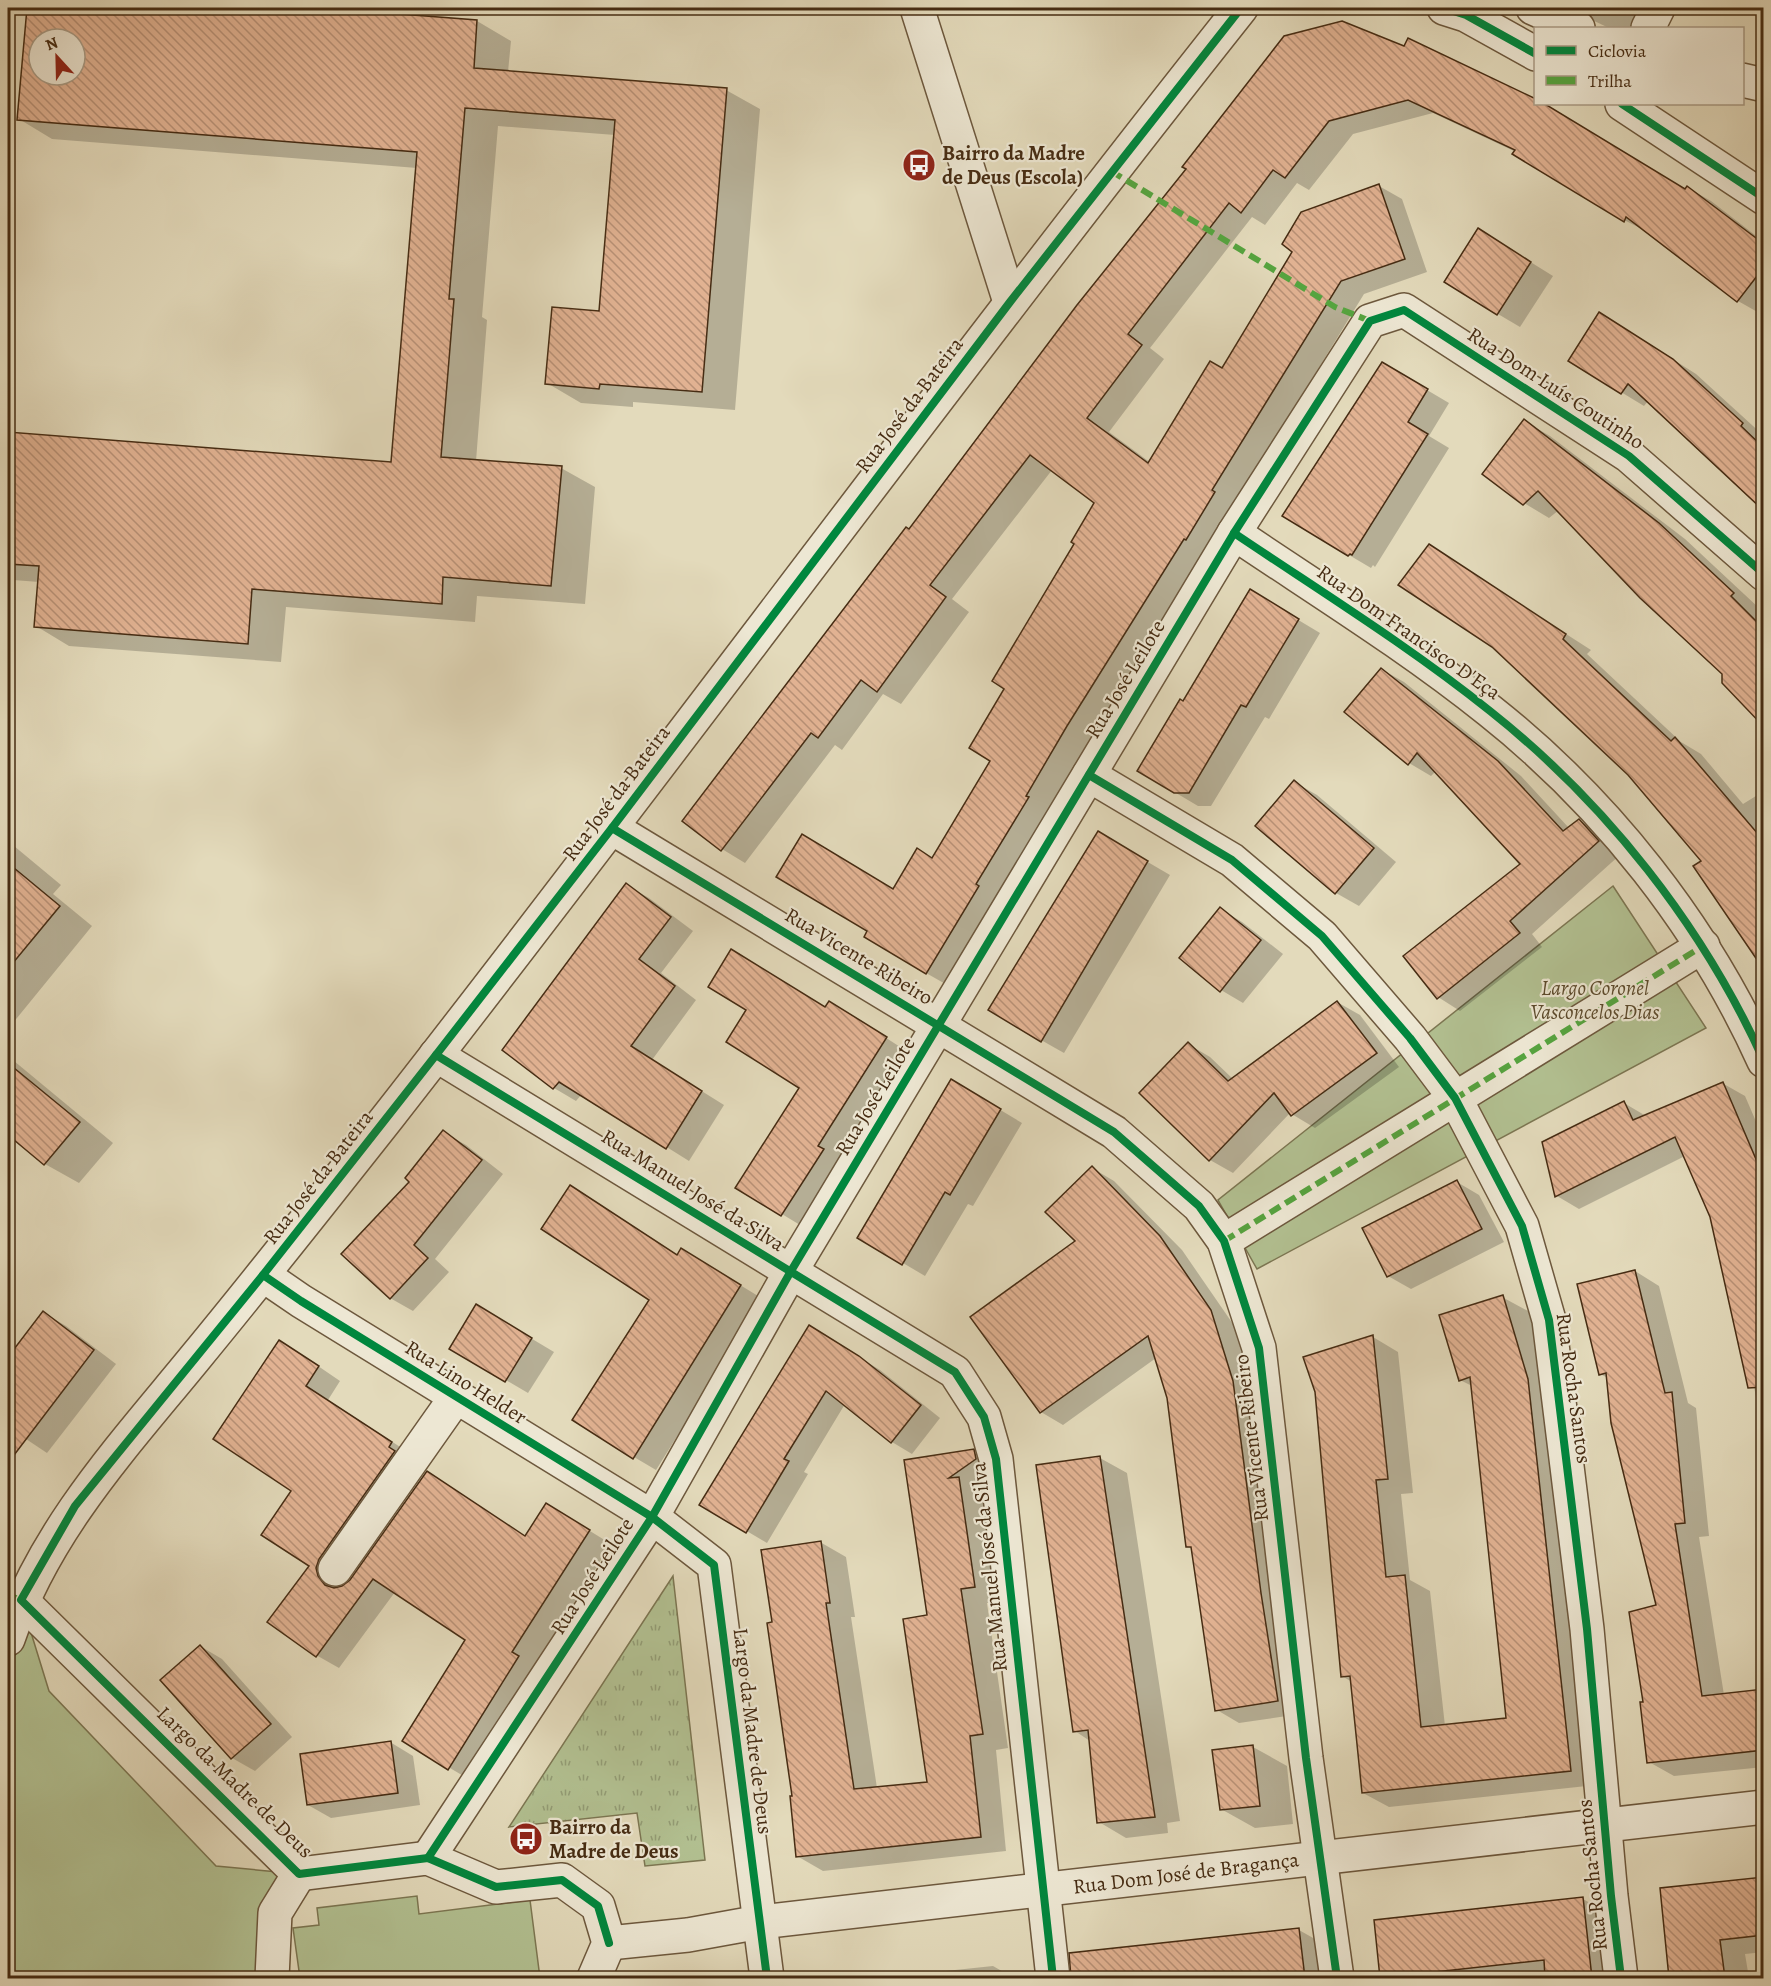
<svg xmlns="http://www.w3.org/2000/svg" width="1771" height="1986" font-family="Alegreya,serif">
<style>
.grass{fill:url(#grass-tufts);stroke:#7c7652;stroke-width:1.5}
.park{fill:#b2c091;stroke:#7c7652;stroke-width:1.5}
.shadow{fill:#0003;fill-rule:evenodd}
.building{fill:url(#building-back-hatch);stroke:#462c13;stroke-width:1.5;fill-rule:evenodd}
.lines{fill:none;stroke-linecap:round;stroke-linejoin:round}
.minor-casing{stroke:#6d583d;stroke-width:36}
.minor{stroke:#ede7d3;stroke-width:33}
.quiet{stroke:#55a43f;stroke-width:6;stroke-dasharray:12 6;stroke-linecap:butt}
.cycleway-casing{stroke:#ede7d3;stroke-width:11}
.cycleway{stroke:#00873e;stroke-width:8}
.labels{text-anchor:middle;dominant-baseline:central;stroke-width:4.5;stroke-linejoin:round;paint-order:stroke}
.poi-label{font-size:21px;font-weight:bold;fill:#462c13;stroke:#ede7d3;text-anchor:start}
.street-label{font-size:21px;fill:#462c13;stroke:#ede7d3}
.park-label{font-size:21px;font-style:italic;fill:#5c4a2c;stroke:#ede7d3}
</style>
<defs>
<pattern id="grass-tufts" width="24" height="20" patternUnits="userSpaceOnUse" patternTransform="scale(1.5)"><rect width="24" height="20" fill="#b2c091"/><path d="M3 7l-1-3M5 7V3M7 7l1-3M15 17l-1-3M17 17v-4M19 17l1-3" fill="none" stroke="#939c75"/></pattern>
<pattern id="building-back-hatch" width="6" height="6" patternUnits="userSpaceOnUse" patternTransform="scale(1.5)"><rect width="6" height="6" fill="#e1b292"/><path d="M-1 5l2 2M0 0l6 6M5-1l2 2" fill="none" stroke="#b89176"/></pattern>
</defs>
<rect width="100%" height="100%" fill="#e3dabb"/>
<filter id="stains"><feTurbulence type="fractalNoise" baseFrequency=".00333" numOctaves="4"/><feColorMatrix values="0 0 0 0 .2 0 0 0 0 .09 0 0 0 0 .02 0 0 0 .5 -.17"/></filter>
<radialGradient id="worn" r=".72"><stop offset=".6" stop-color="#630" stop-opacity="0"/><stop offset="1" stop-color="#630" stop-opacity=".3"/></radialGradient>
<polygon class="grass" points="673,1576 705,1860 645,1866 637,1813 509,1827"/>
<g class="park">
<polygon points="1613,886 1706,1028 1257,1269 1218,1200"/>
<polygon points="21,1600 49,1691 216,1866 299,1874 272,1978 8,1978 8,1639"/>
<polygon points="417,1896 419,1914 530,1900 540,1978 300,1978 293,1928 319,1925 317,1908"/>
</g>
<g class="shadow">
<path d="M28,8H303L477,21L511,41L508,72L726,90L760,109L735,410L633,402V407L581,403L547,383L600,313L615,135L498,126L482,317L487,320L476,461L561,468L595,487L585,604L477,596L475,622L286,607L281,662L69,646L36,626L39,582L13,580L8,577V433L392,464L417,168L52,139L19,119ZM39,39H75V75H39Z"/>
<polygon points="1567,8 1678,8 1667,28 1609,28"/>
<polygon points="1285,37 1542,104 1686,190 1688,188 1711,201 1764,242 1764,311 1761,314 1738,301 1648,232 1624,220 1516,152 1433,113 1353,134 1309,190 1297,183 1265,225 1252,217 1150,348 1164,359 1109,432 1151,463 1223,370 1379,186 1402,199 1427,272 1364,294 1091,740 949,986 926,973 893,891 933,859 992,760 1006,688 1096,503 1052,470 952,599 969,612 901,704 883,694 842,750 835,745 745,863 722,849 909,530 1188,169"/>
<polygon points="1479,230 1553,276 1520,327 1498,314"/>
<polygon points="1622,327 1696,374 1764,436 1764,509 1648,401 1644,406 1570,361"/>
<polygon points="1383,364 1449,403 1429,436 1449,448 1375,567 1373,565 1371,568 1349,555"/>
<polygon points="1524,421 1550,436 1685,539 1759,608 1756,611 1764,619 1764,725 1723,673 1559,510 1549,518 1524,503"/>
<polygon points="1429,546 1591,650 1587,654 1681,742 1701,754 1743,804 1764,791 1764,954 1703,861 1629,774 1493,646"/>
<polygon points="1250,591 1320,633 1269,719 1265,717 1211,806 1198,806 1139,771 1184,703"/>
<polygon points="1381,669 1404,682 1521,776 1569,828 1579,820 1601,834 1621,854 1532,934 1542,947 1460,1011 1438,997 1522,865 1436,771 1431,776 1409,763"/>
<polygon points="1294,782 1317,795 1396,862 1359,906 1336,893 1257,826"/>
<polygon points="1098,833 1170,875 1064,1053 1041,1040"/>
<polygon points="8,841 61,885 53,894 92,926 8,1029"/>
<polygon points="626,885 649,898 693,931 661,973 696,1000 652,1060 724,1105 689,1161 582,1094 576,1101 554,1088 504,1050"/>
<polygon points="1220,909 1242,922 1283,954 1243,1003 1221,990"/>
<polygon points="1337,1002 1360,1015 1399,1067 1315,1128 1290,1113 1233,1173 1210,1160 1141,1093 1188,1044 1210,1057 1233,1079"/>
<polygon points="826,1009 852,1016 908,1052 805,1228 737,1187 801,1087 748,1010"/>
<polygon points="8,1056 113,1143 79,1183 45,1164 8,1133"/>
<polygon points="952,1081 1022,1123 973,1206 968,1204 925,1276 859,1237"/>
<polygon points="1722,1083 1745,1096 1764,1140 1764,1194 1685,1156 1579,1209 1557,1196 1624,1103 1646,1116"/>
<polygon points="443,1132 466,1145 503,1174 435,1259 449,1272 413,1311 390,1298 411,1182"/>
<polygon points="1092,1168 1114,1181 1182,1250 1233,1324 1256,1395 1300,1714 1239,1723 1217,1710 1193,1550 1188,1546 1169,1398 1156,1358 1063,1425 1041,1412"/>
<polygon points="1457,1182 1479,1195 1504,1242 1411,1289 1388,1276"/>
<polygon points="570,1187 678,1256 704,1263 763,1299 656,1470 634,1457 651,1300"/>
<polygon points="1764,1240 1764,1444 1747,1346"/>
<polygon points="1635,1271 1659,1286 1688,1403 1696,1408 1709,1536 1699,1537 1724,1695 1764,1691 1764,1767 1674,1776 1649,1762 1645,1704 1657,1606 1608,1378 1600,1374"/>
<polygon points="1502,1297 1528,1311 1553,1395 1596,1785 1389,1807 1363,1793 1352,1682 1342,1676 1373,1337 1398,1352 1413,1493 1401,1494 1410,1580 1430,1591 1445,1726 1508,1719 1472,1386 1460,1380"/>
<polygon points="44,1313 66,1326 116,1364 47,1453 8,1427 8,1360"/>
<polygon points="499,1319 554,1352 528,1393 451,1348"/>
<polygon points="829,1339 880,1370 940,1418 912,1454 892,1442 845,1404 804,1472 808,1474 767,1543 701,1504"/>
<polygon points="302,1355 340,1381 328,1400 414,1456 338,1581 340,1588 450,1486 526,1537 569,1518 611,1544 534,1666 540,1670 472,1781 404,1741 467,1640 395,1592 339,1668 316,1655 311,1566 293,1490"/>
<polygon points="973,1451 1000,1466 1002,1474 979,1490 985,1493 1001,1601 987,1603 1008,1748 996,1750 1006,1851 823,1871 797,1856 794,1797 774,1623 820,1542 846,1557 855,1617 851,1617 877,1788 929,1783 929,1616 906,1461"/>
<polygon points="1100,1458 1127,1473 1180,1821 1167,1823 1168,1833 1126,1838 1099,1822 1090,1741 1075,1731"/>
<polygon points="1764,1540 1764,1590 1756,1541"/>
<polygon points="200,1646 222,1659 292,1737 255,1771 232,1758"/>
<polygon points="390,1742 413,1756 420,1805 331,1818 308,1805"/>
<polygon points="1253,1747 1287,1766 1293,1824 1255,1828 1221,1809"/>
<polygon points="1764,1878 1764,1952 1745,1954 1749,1978 1670,1978 1661,1890"/>
<polygon points="1583,1899 1611,1915 1618,1978 1382,1978 1376,1921"/>
<polygon points="1299,1930 1329,1947 1333,1978 1231,1978 1226,1938"/>
<polygon points="1119,1949 1185,1962 1187,1978 1122,1978"/>
<polygon points="993,1966 1014,1978 879,1978"/>
</g>
<g class="building">
<path d="M27,8H322L477,20L474,68L727,88L702,392L600,384L599,389L545,384L552,307L599,311L615,120L465,108L449,299H454L441,457L562,466L551,586L443,577L442,604L252,589L248,644L34,627L39,566L8,564V432L391,462L417,152L17,120ZM39,39H75V75H39Z"/>
<polygon points="1342,21 1404,46 1408,38 1536,99 1536,104 1545,104 1685,189 1687,186 1764,244 1764,267 1737,302 1626,217 1624,222 1512,154 1515,150 1408,100 1329,121 1285,178 1273,170 1241,213 1229,203 1128,334 1142,345 1087,418 1148,463 1210,361 1222,368 1292,252 1282,244 1301,212 1379,184 1405,259 1341,281 1212,490 1215,492 1186,540 1184,539 1067,726 1026,796 1029,797 976,884 979,886 926,974 864,937 867,931 776,877 802,834 893,889 917,848 932,858 990,761 969,748 1004,689 992,681 1074,544 1071,542 1094,503 1030,455 930,585 946,597 877,692 861,680 818,738 811,733 721,851 682,821 906,527 909,529 1077,305 1186,169 1182,167 1284,36"/>
<polygon points="1478,228 1531,262 1497,315 1444,282"/>
<polygon points="1599,312 1673,359 1743,423 1741,426 1764,448 1764,511 1628,384 1621,394 1568,361"/>
<polygon points="1382,362 1428,389 1408,422 1428,434 1352,555 1350,554 1348,556 1282,516"/>
<polygon points="1524,419 1659,523 1734,593 1731,596 1764,629 1764,727 1722,683 1722,674 1640,598 1538,491 1523,505 1482,474"/>
<polygon points="1429,544 1566,634 1563,639 1671,741 1675,737 1764,841 1764,970 1693,866 1701,861 1628,775 1492,647 1398,585"/>
<polygon points="1250,589 1299,619 1246,707 1241,705 1189,793 1174,793 1137,771 1180,699 1183,701"/>
<polygon points="1381,668 1498,761 1563,831 1579,819 1599,841 1510,921 1520,933 1437,999 1403,956 1520,864 1417,753 1408,765 1344,712"/>
<polygon points="1294,780 1374,848 1335,894 1255,826"/>
<polygon points="1098,831 1148,861 1041,1042 988,1010"/>
<polygon points="8,863 60,906 8,969"/>
<polygon points="626,883 671,917 639,959 675,986 631,1046 702,1091 666,1149 559,1082 553,1089 502,1050"/>
<polygon points="1220,907 1261,940 1220,992 1179,958"/>
<polygon points="731,949 825,1007 829,1001 887,1037 818,1146 824,1149 781,1216 735,1188 799,1088 726,1042 746,1010 708,987"/>
<polygon points="1337,1001 1377,1053 1291,1116 1274,1093 1209,1161 1139,1093 1188,1042 1228,1081"/>
<polygon points="8,1063 80,1122 44,1165 8,1135"/>
<polygon points="951,1079 1001,1109 950,1195 945,1192 902,1265 857,1238"/>
<polygon points="1723,1082 1764,1178 1764,1387 1748,1388 1710,1217 1675,1137 1555,1197 1542,1142 1624,1101 1633,1120"/>
<polygon points="443,1130 482,1160 414,1245 428,1258 390,1299 341,1254 409,1182 405,1178"/>
<polygon points="1092,1166 1160,1236 1211,1310 1233,1381 1261,1593 1278,1701 1215,1711 1191,1547 1186,1547 1167,1398 1148,1336 1040,1413 970,1317 1075,1241 1045,1212"/>
<polygon points="1457,1180 1482,1229 1387,1277 1362,1228"/>
<polygon points="570,1185 677,1255 681,1248 741,1285 633,1459 572,1420 649,1300 541,1229"/>
<polygon points="1635,1270 1665,1393 1672,1392 1685,1523 1675,1524 1702,1696 1764,1689 1764,1750 1647,1763 1640,1702 1643,1702 1629,1612 1656,1605 1611,1423 1606,1373 1599,1375 1577,1284"/>
<polygon points="1503,1295 1528,1379 1571,1771 1362,1793 1350,1676 1341,1677 1315,1392 1303,1357 1373,1335 1388,1479 1376,1480 1386,1577 1405,1575 1421,1727 1506,1718 1470,1377 1459,1381 1439,1315"/>
<polygon points="476,1304 532,1338 505,1382 449,1349"/>
<polygon points="43,1311 94,1350 8,1463 8,1357"/>
<polygon points="809,1325 859,1356 921,1405 891,1443 826,1391 784,1459 789,1461 746,1533 699,1505"/>
<polygon points="279,1340 319,1366 306,1386 392,1442 389,1447 395,1451 319,1559 316,1568 318,1576 325,1585 334,1588 342,1586 350,1580 427,1471 525,1536 546,1503 590,1530 512,1652 519,1656 448,1770 402,1741 465,1640 373,1579 316,1657 267,1622 309,1566 261,1535 291,1491 213,1439"/>
<polygon points="974,1449 976,1459 949,1478 959,1477 975,1587 961,1589 983,1734 970,1736 981,1837 796,1857 790,1796 792,1796 767,1623 772,1622 761,1550 821,1541 830,1603 826,1603 854,1789 927,1782 903,1619 927,1615 904,1460"/>
<polygon points="1100,1456 1155,1817 1097,1823 1088,1730 1073,1732 1036,1465"/>
<polygon points="200,1645 271,1724 231,1759 160,1680"/>
<polygon points="391,1741 398,1793 307,1805 300,1754"/>
<polygon points="1253,1745 1260,1806 1220,1810 1212,1750"/>
<polygon points="1764,1877 1764,1935 1720,1940 1725,1978 1669,1978 1660,1888"/>
<polygon points="1583,1897 1592,1978 1545,1978 1544,1960 1380,1978 1374,1920"/>
<polygon points="1299,1928 1305,1978 1071,1978 1069,1953"/>
</g>
<g class="lines">
<g class="minor-casing">
<g id="minor">
<polyline points="917,8 1010,302"/>
<polyline points="1444,8 1466,15 1536,54"/>
<polyline points="1533,8 1578,28"/>
<polyline points="1648,28 1658,8"/>
<polyline points="1742,80 1764,85"/>
<polyline points="1622,104 1764,198"/>
<path d="M1234,533C1320,591 1409,646 1490,711C1606,803 1703,926 1764,1061"/>
<polyline points="1089,775 1232,860 1322,936 1410,1038 1455,1098 1522,1226 1549,1320 1587,1629 1611,1896 1621,1978"/>
<polyline points="612,828 1114,1132 1199,1206 1224,1241 1259,1348 1306,1758 1337,1978"/>
<polyline points="436,1055 955,1372 984,1417 996,1459 1053,1978"/>
<polyline points="1224,1241 1703,946"/>
<polyline points="263,1275 301,1301 652,1517 714,1565 767,1978"/>
<polyline points="335,1569 456,1397"/>
<polyline points="21,1600 299,1874"/>
<path d="M8,1639C45,1530 123,1446 195,1358C260,1279 324,1198 388,1117C675,750 951,373 1241,8"/>
<polyline points="428,1858 652,1517 791,1271 1234,533 1370,321 1404,310 1629,456 1764,574"/>
<polyline points="299,1874 428,1858 496,1887 562,1880 598,1906 609,1943 594,1978"/>
<polyline points="609,1943 688,1935 760,1922 1764,1807"/>
<polyline points="272,1978 275,1913 299,1874"/>
</g>
</g>
<use href="#minor" class="minor"/>
<g class="quiet">
<polyline points="1111,171 1335,307 1370,321"/>
<polyline points="1224,1241 1703,946"/>
<polyline points="8,1595 21,1600"/>
</g>
<g class="cycleway-casing">
<g id="cycleway">
<polyline points="1444,8 1466,15 1536,54"/>
<polyline points="1622,104 1764,198"/>
<path d="M1234,533C1320,591 1409,646 1490,711C1606,803 1703,926 1764,1061"/>
<polyline points="1089,775 1232,860 1322,936 1410,1038 1455,1098 1522,1226 1549,1320 1587,1629 1611,1896 1621,1978"/>
<polyline points="612,828 1114,1132 1199,1206 1224,1241 1259,1348 1306,1758 1337,1978"/>
<polyline points="436,1055 955,1372 984,1417 996,1459 1053,1978"/>
<polyline points="263,1275 301,1301 652,1517 714,1565 767,1978"/>
<polyline points="428,1858 652,1517 791,1271 1234,533 1370,321 1404,310 1629,456 1764,574"/>
<polyline points="609,1943 598,1906 562,1880 496,1887 428,1858 299,1874 21,1600 75,1506 263,1275 436,1055 612,828 1010,302 1241,8"/>
</g>
</g>
<use href="#cycleway" class="cycleway"/>
</g>
<defs>
<g id="bus-disc" transform="scale(1.725)"><circle r="9.5" fill="#8f2418" stroke="#ede7d3"/><path d="M-5-6H5V4H4V6H2V4H-2V6H-4V4H-5ZM-3.5-4V0h7V-4ZM-3.5 1.2v1.5H-2V1.2ZM2 1.2v1.5H3.5V1.2Z" fill="#fff"/></g>
</defs>
<g fill-rule="evenodd">
<use href="#bus-disc" x="919" y="165"/>
<use href="#bus-disc" x="526" y="1839"/>
</g>
<g class="labels">
<g class="poi-label">
<text x="942" y="153">Bairro da Madre<tspan x="942" dy="24">de Deus (Escola)</tspan></text>
<text x="549" y="1827">Bairro da<tspan x="549" dy="24">Madre de Deus</tspan></text>
</g>
<g class="street-label">
<text transform="translate(1556 388) rotate(33)">Rua Dom Luís Coutinho</text>
<text transform="translate(909 405) rotate(-53)">Rua José da Bateira</text>
<text transform="translate(1409 632) rotate(35)">Rua Dom Francisco D'Eça</text>
<text transform="translate(1125 679) rotate(-59)">Rua José Leilote</text>
<text transform="translate(616 793) rotate(-53)">Rua José da Bateira</text>
<text transform="translate(859 956) rotate(31)">Rua Vicente Ribeiro</text>
<text transform="translate(875 1096) rotate(-59)">Rua José Leilote</text>
<text transform="translate(318 1177) rotate(-52)">Rua José da Bateira</text>
<text transform="translate(693 1190) rotate(32)">Rua Manuel José da Silva</text>
<text transform="translate(466 1382) rotate(32)">Rua Lino Helder</text>
<text transform="translate(1574 1388) rotate(82)">Rua Rocha Santos</text>
<text transform="translate(1251 1438) rotate(-97)">Rua Vicente Ribeiro</text>
<text transform="translate(989 1567) rotate(-96)">Rua Manuel José da Silva</text>
<text transform="translate(592 1576) rotate(-57)">Rua José Leilote</text>
<text transform="translate(753 1731) rotate(83)">Largo da Madre de Deus</text>
<text transform="translate(235 1782) rotate(44)">Largo da Madre de Deus</text>
<text transform="translate(1186 1873) rotate(-7)">Rua Dom José de Bragança</text>
<text transform="translate(1592 1875) rotate(-96)">Rua Rocha Santos</text>
</g>
<g class="park-label">
<text x="1595" y="988">Largo Coronel<tspan x="1595" dy="24">Vasconcelos Dias</tspan></text>
</g>
</g>
<rect width="1771" height="1986" fill="none" stroke="#e3dabb" stroke-width="30"/>
<rect x="9" y="9" width="1753" height="1968" fill="none" stroke="#462c13" stroke-width="3"/>
<rect x="15" y="15" width="1741" height="1956" fill="none" stroke="#462c13" stroke-width="1.5"/>
<rect x="1534" y="27" width="210" height="78" fill="#ede7d3" stroke="#aa9c86" stroke-width="1.5"/>
<rect x="1546" y="46" width="30" height="9" fill="#00873e" stroke="#aa9c86" stroke-width="1.5"/>
<text x="1588" y="57" font-size="18" fill="#462c13">Ciclovia</text>
<rect x="1546" y="76" width="30" height="9" fill="#55a43f" stroke="#aa9c86" stroke-width="1.5"/>
<text x="1588" y="87" font-size="18" fill="#462c13">Trilha</text>
<g transform="translate(57 57) rotate(338)"><circle r="28" fill="#ede7d3" stroke="#aa9c86" stroke-width="1.5"/>
<path d="M0-4.5L10 22L0 15L-10 22Z" fill="#8f2418"/>
<text y="-9" font-size="16" font-weight="bold" text-anchor="middle" fill="#462c13">N</text>
</g>
<rect width="100%" height="100%" filter="url(#stains)"/>
<rect width="100%" height="100%" fill="url(#worn)"/>
</svg>
